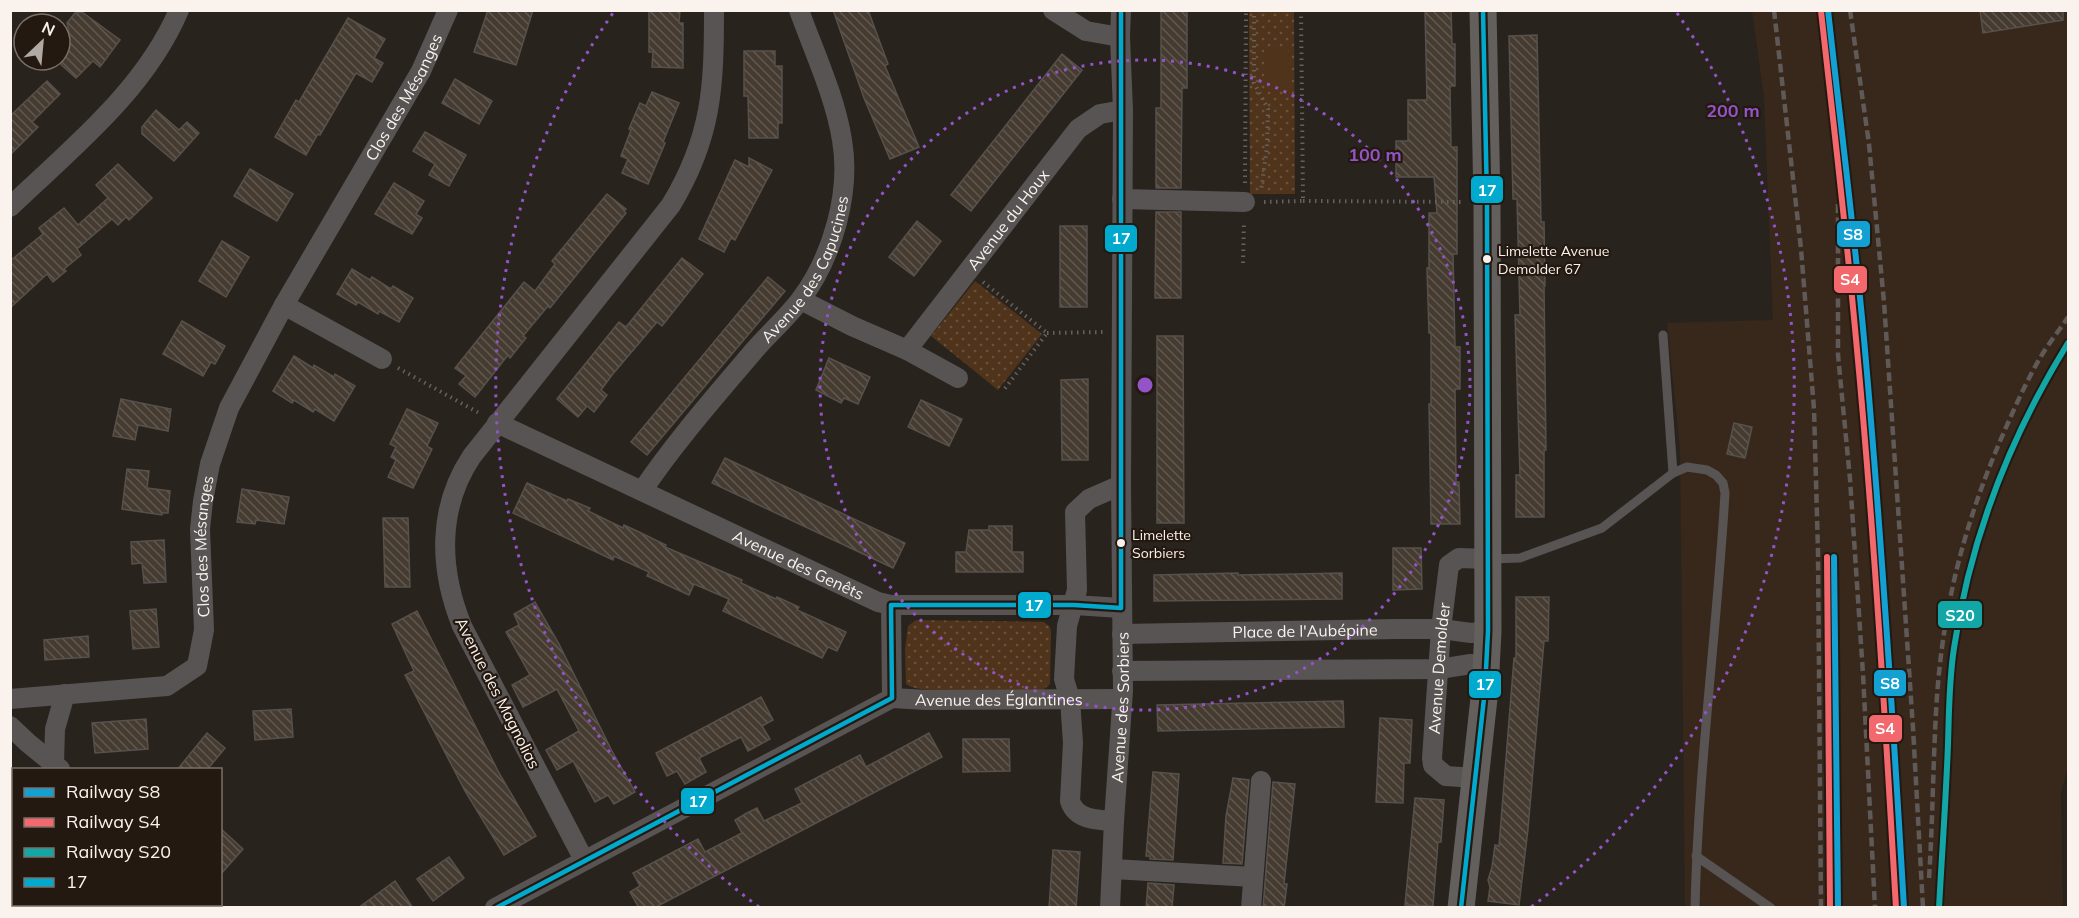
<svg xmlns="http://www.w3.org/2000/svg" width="2079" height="918" font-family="Mulish,sans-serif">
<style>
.built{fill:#38281b}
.green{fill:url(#green-dots)}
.pitch{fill:#4f331b}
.building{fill:url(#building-back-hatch);stroke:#56514c;stroke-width:1.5}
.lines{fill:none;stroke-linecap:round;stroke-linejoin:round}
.path{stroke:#64615f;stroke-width:4;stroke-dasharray:1.5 4.5;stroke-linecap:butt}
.lane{stroke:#575453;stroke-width:9}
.street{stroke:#575453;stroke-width:20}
.secondary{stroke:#625f5d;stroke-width:27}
.rail{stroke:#5f5a57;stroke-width:4.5;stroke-dasharray:9 4.5;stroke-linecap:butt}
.bus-1-casing{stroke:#241910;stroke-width:9}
.bus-1{stroke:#00a9ce;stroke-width:4.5}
.rail-1-casing{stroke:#241910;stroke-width:10}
.rail-2-casing{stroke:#241910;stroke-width:10}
.rail-3-casing{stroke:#241910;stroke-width:10}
.rail-1{stroke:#13a1d3;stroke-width:6}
.rail-2{stroke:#f2686d;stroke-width:6}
.rail-3{stroke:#13a6a6;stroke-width:6}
.ring{fill:none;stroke:#9454c8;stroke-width:3;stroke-dasharray:3 6}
.bus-dot{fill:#faf2ec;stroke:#241910;stroke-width:2}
.labels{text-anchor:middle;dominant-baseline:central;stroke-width:4.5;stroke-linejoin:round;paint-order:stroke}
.bus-label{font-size:14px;fill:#faf2ec;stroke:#241910;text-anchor:start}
.street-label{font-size:16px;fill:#faf2ec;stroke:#241910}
.centre{fill:#9454c8;stroke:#241910;stroke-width:3}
.ring-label{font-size:18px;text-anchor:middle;font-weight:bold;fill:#9454c8;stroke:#241910;stroke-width:4.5;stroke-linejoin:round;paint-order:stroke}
.line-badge{stroke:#241910;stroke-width:2}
.badge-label{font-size:16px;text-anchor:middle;font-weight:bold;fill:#fff}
</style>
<defs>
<pattern id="green-dots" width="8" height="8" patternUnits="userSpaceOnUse" patternTransform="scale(1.5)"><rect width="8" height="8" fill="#4f331b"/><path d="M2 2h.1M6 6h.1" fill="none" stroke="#69513c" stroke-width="1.8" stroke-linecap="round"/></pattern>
<pattern id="building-back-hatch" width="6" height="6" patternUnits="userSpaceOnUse" patternTransform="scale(1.5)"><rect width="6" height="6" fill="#453b31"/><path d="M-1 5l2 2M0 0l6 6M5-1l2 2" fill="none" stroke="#61584f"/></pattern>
</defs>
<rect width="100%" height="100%" fill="#29231e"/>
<polygon class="built" points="1752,11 2068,11 2068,767 2061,793 2063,907 1685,907 1680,449 1667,323 1773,320 1764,97"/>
<g class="green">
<polygon points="1249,11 1294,11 1295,194 1250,194"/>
<polygon points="975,281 1042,334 998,390 931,336"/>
<path d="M916,620L1044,622L1050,627L1051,632L1050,684L1043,690C1019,690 919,696 906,684L905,649L908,626Z"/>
</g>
<polygon class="pitch" points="1288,48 1289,91 1265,92 1264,49"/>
<g class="building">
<polygon points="488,10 533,10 516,65 474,52"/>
<polygon points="649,10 680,10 679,23 683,23 683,68 652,67 653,52 649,52"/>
<polygon points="833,10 868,10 888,64 885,66 919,147 890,159 864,98"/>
<polygon points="1161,10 1187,10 1187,88 1182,88 1181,188 1156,188 1156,108 1161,108"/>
<polygon points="1425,10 1451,10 1452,44 1455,44 1455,86 1450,86 1451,147 1457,147 1457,254 1453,254 1455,347 1460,347 1460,389 1455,389 1456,482 1459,482 1460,524 1431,524 1429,404 1431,404 1431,333 1429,333 1427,268 1429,268 1429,213 1437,213 1434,177 1396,177 1396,141 1408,141 1408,100 1427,100"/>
<polygon points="1980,10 2063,10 2063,20 1983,33"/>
<polygon points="82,12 120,40 100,67 93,61 76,78 56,60 60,60 60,50 70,36 67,23 75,13"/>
<polygon points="348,18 385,39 374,58 383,63 372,82 356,73 320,135 318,134 306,155 275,137 296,100 299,102"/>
<polygon points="1537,35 1541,222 1544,222 1545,286 1544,286 1546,450 1544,450 1544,517 1516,517 1516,475 1520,475 1515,315 1520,315 1517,199 1513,199 1509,36"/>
<polygon points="744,51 775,51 775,66 782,66 782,123 778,123 778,138 749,138 748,96 744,96"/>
<polygon points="1062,54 1082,70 971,211 951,195"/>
<polygon points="455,79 492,101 479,124 442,103"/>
<polygon points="47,81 60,94 32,122 38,127 10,155 10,116"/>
<polygon points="652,92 679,103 663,142 665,143 648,184 622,173 628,159 621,156 631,130 629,129 640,103 646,106"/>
<polygon points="156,110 179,130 187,122 199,133 174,161 142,134 142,127"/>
<polygon points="425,132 466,155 449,186 429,175 435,164 413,151"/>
<polygon points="749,158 772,170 735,240 731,238 724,252 699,239 735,160 749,167"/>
<polygon points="118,164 152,198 129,220 126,217 118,225 112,219 77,249 81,255 64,269 66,271 53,282 47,274 10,308 10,261 43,234 39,228 64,208 78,225 108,198 96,185"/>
<polygon points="250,169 293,194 277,221 234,196"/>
<polygon points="394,183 424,201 416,214 422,218 412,234 375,214"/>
<polygon points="607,194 626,209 624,211 626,213 550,308 548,306 523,336 526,338 510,358 508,355 475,397 459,384 466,376 455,368 524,282 535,291 555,264 552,261"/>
<polygon points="1156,212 1181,212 1181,298 1155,298"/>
<polygon points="917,221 941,241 914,276 889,257"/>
<rect x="1060" y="226" width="27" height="81"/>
<polygon points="222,241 249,257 226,297 199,281"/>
<polygon points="682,258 703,274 662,326 657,322 612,375 601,390 607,395 594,412 587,406 578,417 557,399 619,322 626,327"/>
<polygon points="352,269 370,280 372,277 391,289 393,286 413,298 399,322 379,311 378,314 358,302 356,305 337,294"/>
<polygon points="768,277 785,291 647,455 631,442"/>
<polygon points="182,321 225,346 215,364 211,362 203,376 163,354"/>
<polygon points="1157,336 1183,336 1184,523 1157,523"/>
<polygon points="294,356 313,368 314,365 334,377 335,374 355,386 334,421 315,409 313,412 294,400 292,403 273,391"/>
<polygon points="829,358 870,377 858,404 844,398 841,403 816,390"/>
<polygon points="1088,379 1088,460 1062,460 1061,380"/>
<polygon points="121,399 171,409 168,431 138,425 135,440 113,436"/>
<polygon points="921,400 962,419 949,446 908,427"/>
<polygon points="407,409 438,423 427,446 432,449 413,488 388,477 396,460 391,457 396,447 390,444"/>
<polygon points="1734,423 1752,427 1745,458 1727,454"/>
<polygon points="725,458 905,543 893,568 712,483"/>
<polygon points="127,469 149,471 147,488 170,491 168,513 162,513 162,515 122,509"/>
<polygon points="527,483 567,501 568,499 590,508 588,511 623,528 624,525 637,531 666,545 665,547 742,580 741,583 776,599 777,597 799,607 797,610 846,632 837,651 828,647 822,658 723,611 729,599 694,584 689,595 647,576 649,572 614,556 613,560 513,513"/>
<polygon points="242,489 289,497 284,524 256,520 255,524 237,522"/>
<polygon points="383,518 408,518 410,587 385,587"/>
<polygon points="989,526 1012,526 1012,552 1023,552 1023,572 956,572 956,552 966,552 969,530 989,530"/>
<polygon points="164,540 166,582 144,583 142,563 132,564 131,542"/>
<polygon points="1393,548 1421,548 1422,589 1393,590"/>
<polygon points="1238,573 1238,575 1342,573 1342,599 1154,601 1154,575"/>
<polygon points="1516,597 1549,597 1548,641 1544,641 1528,829 1519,905 1488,901 1490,887 1488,880 1492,867 1495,845 1499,846 1514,658 1516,658"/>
<polygon points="535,602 559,644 612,751 635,792 614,804 608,795 595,802 573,761 557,770 546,750 579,731 557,689 523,707 512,685 530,675 506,632 519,625 514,614"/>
<polygon points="156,609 159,647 133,649 130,611"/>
<polygon points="417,611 499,773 536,836 504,855 465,791 405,675 414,671 392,624"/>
<polygon points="88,636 89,657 45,660 44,640"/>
<polygon points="761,697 773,720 762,726 770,739 748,751 741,737 699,758 706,772 685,784 677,771 667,776 656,753"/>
<polygon points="1343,701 1344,727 1158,731 1157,705"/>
<polygon points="291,709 293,737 255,740 253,711"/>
<polygon points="1380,718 1412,720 1410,763 1404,763 1403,803 1376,802"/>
<polygon points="146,719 148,749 95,753 92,723"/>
<polygon points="207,733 225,748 207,770 177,770"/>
<polygon points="929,733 942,757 654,908 639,908 630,892 640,886 633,873 698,839 705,852 742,833 735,820 747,813 757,808 764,821 802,803 795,789 860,755 866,767"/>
<polygon points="963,739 1009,739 1010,771 963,772"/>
<polygon points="1153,772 1179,774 1173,860 1150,859 1150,856 1146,856"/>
<polygon points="1233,778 1249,780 1242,864 1223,863 1226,816"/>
<polygon points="1273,782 1295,784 1284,884 1287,884 1284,908 1263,908"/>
<polygon points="1415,798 1444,800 1441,842 1438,842 1433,906 1405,905"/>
<polygon points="220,828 243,849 220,875"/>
<polygon points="1053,850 1080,852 1076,908 1049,908"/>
<polygon points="449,857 464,878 433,901 417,879"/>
<polygon points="395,881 413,908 358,908"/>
<polygon points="1148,883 1174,885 1172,908 1146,908"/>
</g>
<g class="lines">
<g class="path">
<polyline points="1254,10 1254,83 1268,109 1267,147 1261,191"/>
<polyline points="1245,183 1246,10"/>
<polyline points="1303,201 1465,202"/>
<polyline points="1264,202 1303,201 1301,10"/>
<polyline points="1243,263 1244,221"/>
<polyline points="983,282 1047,333 1003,391"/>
<polyline points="1047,333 1104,332"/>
<polyline points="398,368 481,414"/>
</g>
<g class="lane">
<polyline points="1663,335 1673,473"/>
<path d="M1490,559L1520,558L1602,528L1673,473L1687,467L1707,470L1716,475L1723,483L1725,493C1717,631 1698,769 1695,908"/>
<polyline points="1696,856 1771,908"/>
</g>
<g class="street">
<polyline points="1053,10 1086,31 1120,37"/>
<polyline points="1122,199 1245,202"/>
<path d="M10,207C72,148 145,90 179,10"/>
<polyline points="801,300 852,326 907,350 958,378"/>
<polyline points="284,305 382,359"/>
<path id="s1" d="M907,350L1078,129L1100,114L1123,110"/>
<path id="s2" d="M497,423L878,602L891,605H1074L1121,608"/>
<path id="s3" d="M642,491C675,442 714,398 752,353C768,334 787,318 801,299C833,256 851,192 842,140C835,96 814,52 799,10"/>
<polyline points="891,605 892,698"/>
<path id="s4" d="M1122,634L1397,629H1441L1471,633L1488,631"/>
<polyline points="1122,671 1439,669 1471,664 1487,665"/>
<path id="s5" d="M10,699L167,686L197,666L204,630L200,529L203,501L210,464L229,408L284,305L421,71L448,10"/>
<polyline points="10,726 28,743 60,769"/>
<polyline points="54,764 55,729 65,694"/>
<path id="s6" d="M1476,778L1446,776L1433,765L1432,758L1441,629L1449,565L1459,558L1488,559"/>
<path d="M1114,821C1097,820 1076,820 1070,801L1073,743L1070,699L1064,679L1067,626L1077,590L1075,512L1089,499L1121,485"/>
<path d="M584,860L462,626C439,569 437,508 472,456L671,205C712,137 714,87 714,10"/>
<polyline points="1113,869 1253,877"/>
<polyline points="205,904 208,908"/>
<path id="s7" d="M495,908L892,698L927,700L1122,699"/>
<path id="s8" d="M1110,908L1114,821L1123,691L1121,485L1123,110L1120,37L1121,10"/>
<polyline points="1251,908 1261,781"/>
</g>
<polyline class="secondary" points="1461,908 1485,689 1488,631 1487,202 1483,10"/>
<g class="rail">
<polyline points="1774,10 1801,249 1814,409 1818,552 1821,908"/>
<polyline points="1850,10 1869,144 1884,302 1913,728 1923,908"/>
<polyline points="1838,204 1838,355 1850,479 1863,674 1875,908"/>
<path d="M1929,878C1933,817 1933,756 1937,696C1944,600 1966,519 2004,432C2015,407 2026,382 2040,358C2048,344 2059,331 2068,317"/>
</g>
<g class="bus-1-casing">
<g id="bus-1">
<polyline points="496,908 892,698 891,605 1074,605 1121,608 1121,10"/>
<polyline points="1461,908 1485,689 1488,631 1487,202 1483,10"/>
</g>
</g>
<use href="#bus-1" class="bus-1"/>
<g class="rail-1-casing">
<g id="rail-1">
<path d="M1828,10C1840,120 1854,229 1864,339C1881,528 1893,718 1904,908"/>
<polyline points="1834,557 1838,908"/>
</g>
</g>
<g class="rail-2-casing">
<g id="rail-2">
<path d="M1821,11C1833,120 1846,229 1856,339C1874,528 1885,718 1896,908"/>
<polyline points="1827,557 1830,908"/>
</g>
</g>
<g class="rail-3-casing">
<path id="rail-3" d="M1939,908C1942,853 1946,798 1948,744C1949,712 1949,680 1954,648C1970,539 2010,437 2068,343"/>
</g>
<use href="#rail-1" class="rail-1"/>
<use href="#rail-2" class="rail-2"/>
<use href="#rail-3" class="rail-3"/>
</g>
<g class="ring">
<circle cx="1145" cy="385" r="325"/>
<path d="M759 907A649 649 0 0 1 613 13M1677 13A649 649 0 0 1 1531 907"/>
</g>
<g class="bus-dot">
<circle cx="1487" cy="259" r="5"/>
<circle cx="1121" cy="543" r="5"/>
</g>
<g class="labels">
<g class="bus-label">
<text x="1498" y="251">Limelette Avenue<tspan x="1498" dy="18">Demolder 67</tspan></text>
<text x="1132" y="535">Limelette<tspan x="1132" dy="18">Sorbiers</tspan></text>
</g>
<g class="street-label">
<text stroke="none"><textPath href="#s5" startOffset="813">Clos des Mésanges</textPath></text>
<text stroke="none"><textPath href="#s1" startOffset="165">Avenue du Houx</textPath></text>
<text stroke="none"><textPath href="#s3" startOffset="278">Avenue des Capucines</textPath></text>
<text stroke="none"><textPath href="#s5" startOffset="314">Clos des Mésanges</textPath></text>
<text stroke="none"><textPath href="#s2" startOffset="333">Avenue des Genêts</textPath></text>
<text stroke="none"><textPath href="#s4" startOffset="183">Place de l'Aubépine</textPath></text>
<text stroke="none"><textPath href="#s6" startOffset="144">Avenue Demolder</textPath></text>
<text transform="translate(498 693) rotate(63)">Avenue des Magnolias</text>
<text stroke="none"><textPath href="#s7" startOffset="556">Avenue des Églantines</textPath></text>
<text stroke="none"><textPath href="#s8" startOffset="201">Avenue des Sorbiers</textPath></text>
</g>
</g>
<circle cx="1145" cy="385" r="9" class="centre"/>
<g class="ring-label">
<text x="1733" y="117">200 m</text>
<text x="1375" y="161">100 m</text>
</g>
<g class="line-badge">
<rect x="1470" y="175" width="34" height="29" rx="6" fill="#00a9ce"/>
<rect x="1836" y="220" width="35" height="28" rx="6" fill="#13a1d3"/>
<rect x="1104" y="224" width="34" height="29" rx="6" fill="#00a9ce"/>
<rect x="1833" y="265" width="35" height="29" rx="6" fill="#f2686d"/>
<rect x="1017" y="591" width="35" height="28" rx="6" fill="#00a9ce"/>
<rect x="1937" y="600" width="46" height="29" rx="6" fill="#13a6a6"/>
<rect x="1873" y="669" width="34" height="28" rx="6" fill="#13a1d3"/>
<rect x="1468" y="670" width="34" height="29" rx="6" fill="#00a9ce"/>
<rect x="1868" y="714" width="35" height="29" rx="6" fill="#f2686d"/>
<rect x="680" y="787" width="35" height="28" rx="6" fill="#00a9ce"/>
</g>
<g class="badge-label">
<text x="1487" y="196">17</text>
<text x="1853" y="240">S8</text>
<text x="1121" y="244">17</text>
<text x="1850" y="285">S4</text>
<text x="1034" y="611">17</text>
<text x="1960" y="621">S20</text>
<text x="1890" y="689">S8</text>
<text x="1485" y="690">17</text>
<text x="1885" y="734">S4</text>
<text x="698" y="807">17</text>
</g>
<rect width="2079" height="918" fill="none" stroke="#faf2ec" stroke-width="24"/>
<rect x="12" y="768" width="210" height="138" fill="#241910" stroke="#7a7068" stroke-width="1.5"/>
<rect x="24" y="788" width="30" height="9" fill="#13a1d3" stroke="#7a7068" stroke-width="1.5"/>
<text x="66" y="798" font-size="18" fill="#faf2ec">Railway S8</text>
<rect x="24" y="818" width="30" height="9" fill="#f2686d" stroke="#7a7068" stroke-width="1.5"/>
<text x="66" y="828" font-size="18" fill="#faf2ec">Railway S4</text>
<rect x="24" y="848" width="30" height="9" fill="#13a6a6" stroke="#7a7068" stroke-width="1.5"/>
<text x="66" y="858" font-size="18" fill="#faf2ec">Railway S20</text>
<rect x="24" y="878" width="30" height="9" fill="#00a9ce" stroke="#7a7068" stroke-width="1.5"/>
<text x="66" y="888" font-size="18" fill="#faf2ec">17</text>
<g transform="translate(42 42) rotate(26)"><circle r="28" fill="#241910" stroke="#7a7068" stroke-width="1.5"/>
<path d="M0-4.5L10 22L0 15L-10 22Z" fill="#b1aaa4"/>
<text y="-9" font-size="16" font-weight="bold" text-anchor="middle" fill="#faf2ec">N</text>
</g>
</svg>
